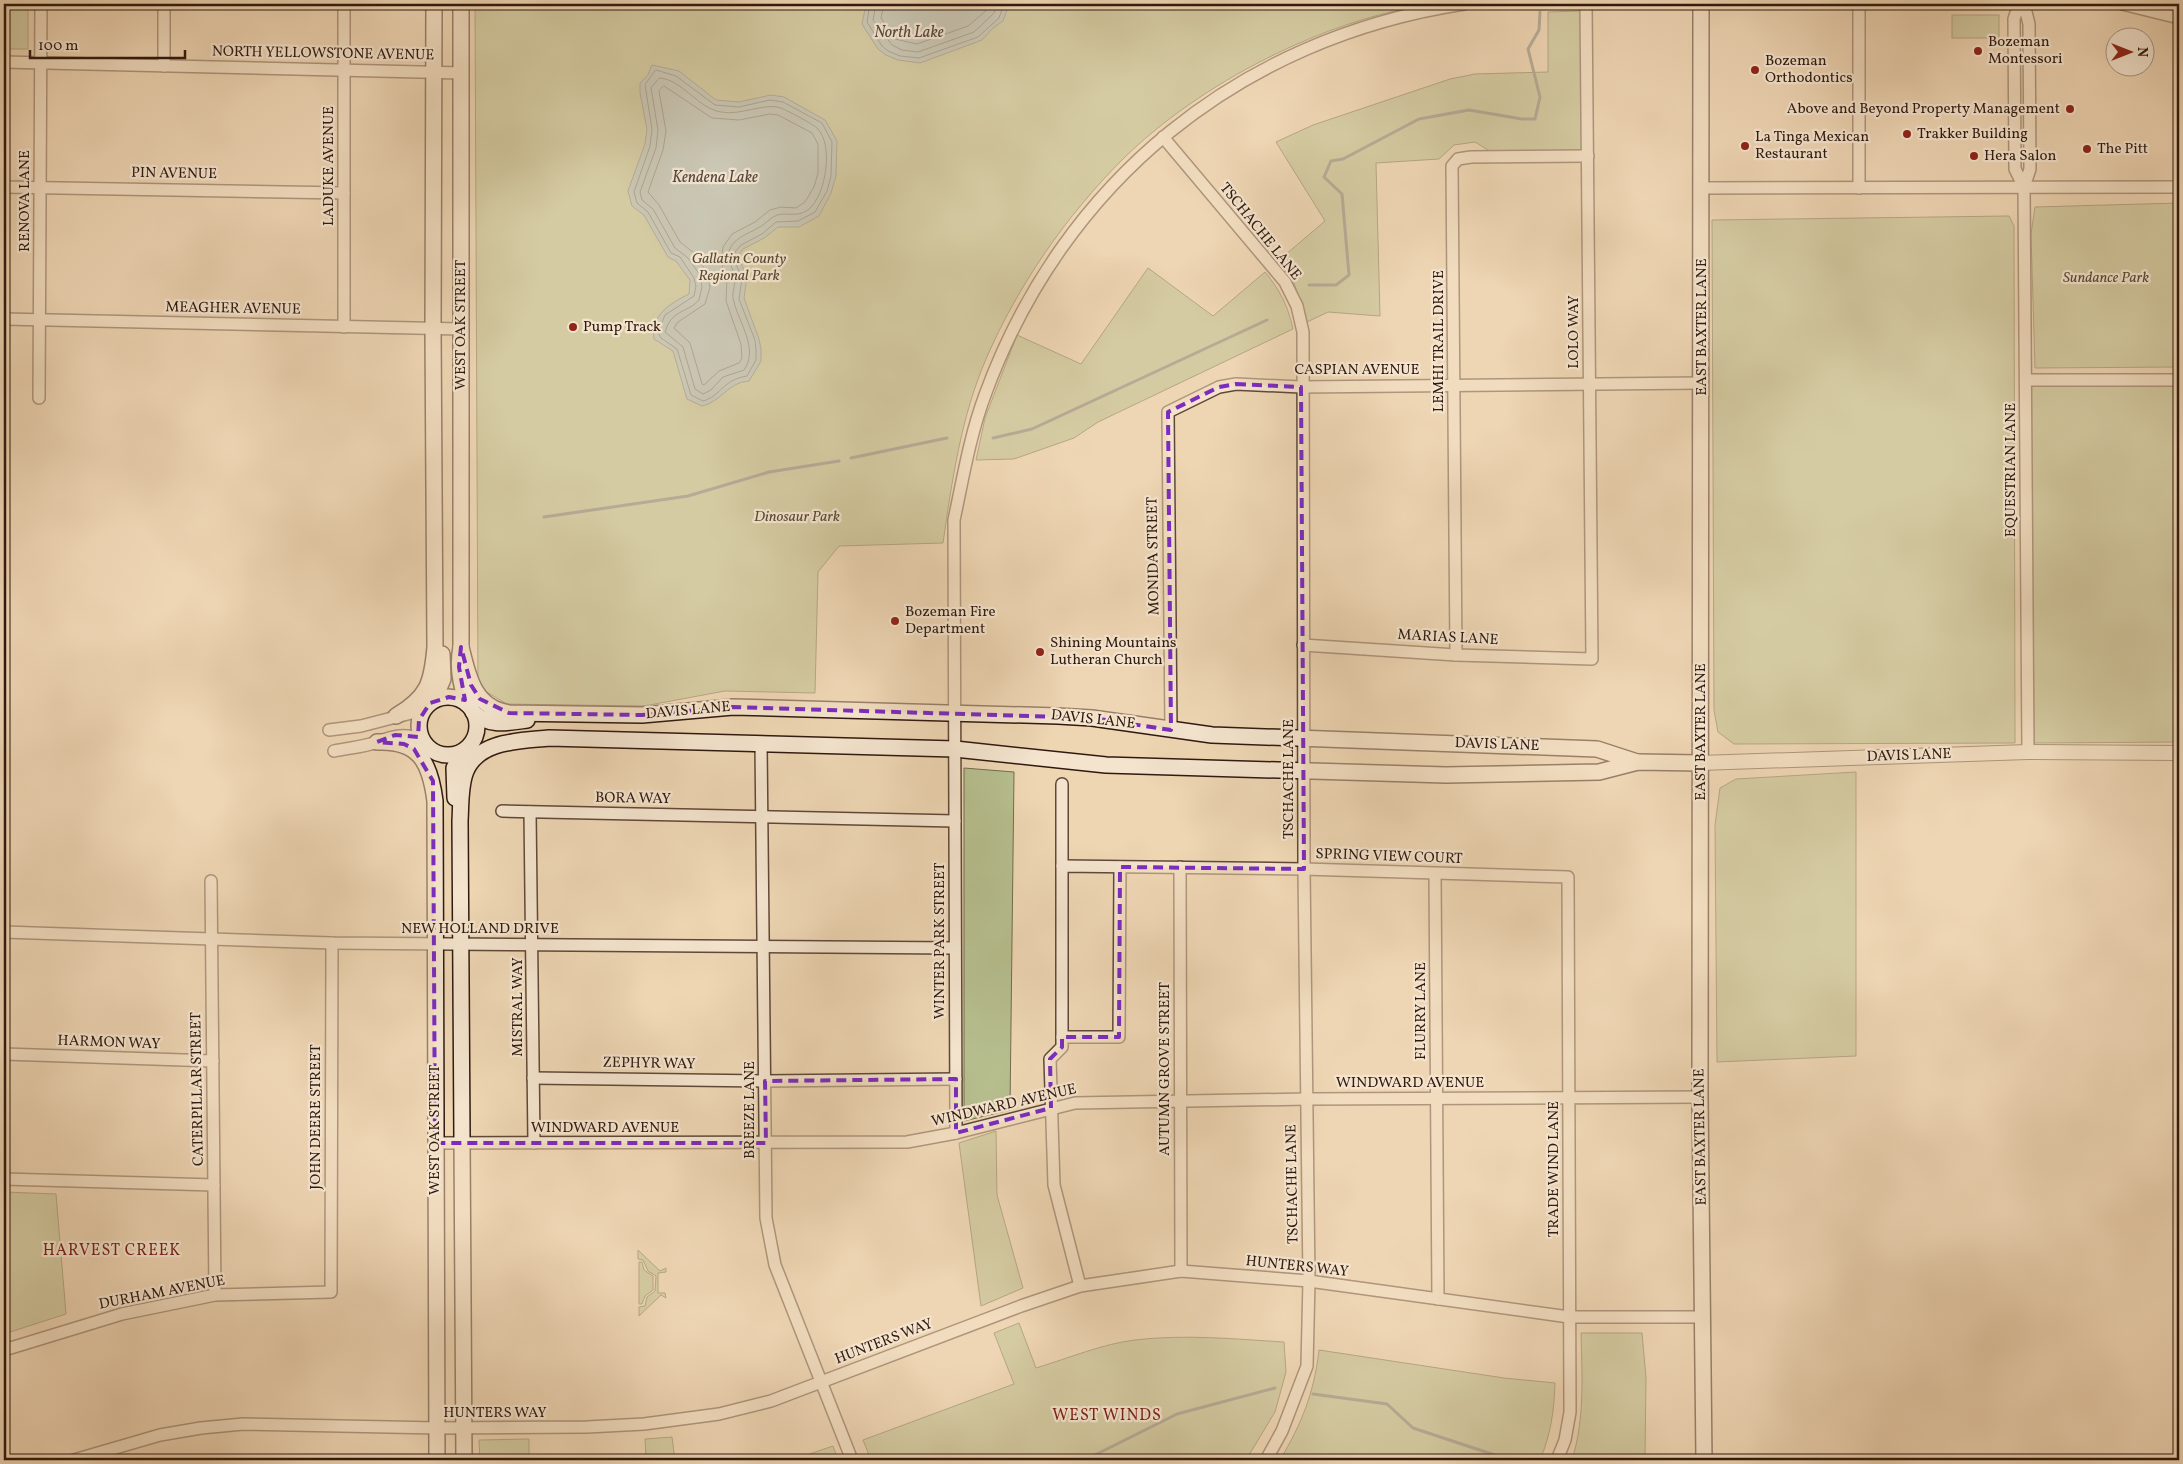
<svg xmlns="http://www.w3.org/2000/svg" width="2183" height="1464" font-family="Vollkorn,serif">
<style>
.green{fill:#b6be8e;stroke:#736c4e}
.water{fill:#9eb7b7;stroke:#727874}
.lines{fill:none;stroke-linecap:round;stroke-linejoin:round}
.shore{stroke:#676863;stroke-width:1}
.stream{stroke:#727874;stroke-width:3}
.minor-casing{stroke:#604838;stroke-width:14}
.tertiary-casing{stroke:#604838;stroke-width:16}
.secondary-casing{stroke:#30190f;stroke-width:18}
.minor{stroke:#f4e4ce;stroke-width:11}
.tertiary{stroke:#f4e4ce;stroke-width:14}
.secondary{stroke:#f4e4ce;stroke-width:15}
.marked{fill:none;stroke:#7b2cbf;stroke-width:4;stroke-dasharray:10 6;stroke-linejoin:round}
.poi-dot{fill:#8f2418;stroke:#f4e4ce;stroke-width:2}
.labels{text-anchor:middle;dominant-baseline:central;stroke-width:4.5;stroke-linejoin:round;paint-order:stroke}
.poi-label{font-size:15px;fill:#30190f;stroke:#f4e4ce;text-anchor:start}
.street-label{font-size:15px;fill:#30190f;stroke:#f4e4ce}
.park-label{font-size:15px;font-style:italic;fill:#584b35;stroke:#f4e4ce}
.water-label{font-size:16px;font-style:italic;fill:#514841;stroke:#f4e4ce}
.neighbourhood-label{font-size:16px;letter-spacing:1px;fill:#7a1f14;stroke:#f4e4ce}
</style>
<rect width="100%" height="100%" fill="#eed6b3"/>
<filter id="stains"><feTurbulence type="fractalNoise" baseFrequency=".004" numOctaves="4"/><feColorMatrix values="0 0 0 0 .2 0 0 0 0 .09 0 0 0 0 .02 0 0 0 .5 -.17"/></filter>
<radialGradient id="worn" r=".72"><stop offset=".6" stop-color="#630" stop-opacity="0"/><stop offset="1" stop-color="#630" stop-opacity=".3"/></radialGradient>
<g class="green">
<rect x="4" y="4" width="24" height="45"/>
<path d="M475,4H1432C1325,19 1200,83 1123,159C1066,216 1018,285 986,359C961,417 952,481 943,543L839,546L818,572L815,693L725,691L644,706L507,704L478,687Z"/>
<polygon points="1581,11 1583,152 1491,152 1475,142 1454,145 1439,159 1376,163 1380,316 1328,312 1307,322 1294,283 1278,261 1325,221 1276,142 1313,125 1450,79 1475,74 1548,72 1548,12"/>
<rect x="1952" y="15" width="47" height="23"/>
<polygon points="2179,203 2179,367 2035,368 2031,234 2035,207"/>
<polygon points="2009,216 2014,226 2015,743 1734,744 1718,732 1714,710 1712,220"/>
<path d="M1148,268L1213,316L1265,272C1280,290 1288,306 1293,329L1098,422L1074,438L1014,459L976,460L985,418L1017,335L1081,364Z"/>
<polygon points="2179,384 2179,742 2034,743 2031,385"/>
<polygon points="964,768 1014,772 1010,1110 964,1121"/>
<polygon points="1856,772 1856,1056 1717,1062 1715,825 1720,788 1736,779"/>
<polygon points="996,1131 997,1195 1023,1288 981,1306 959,1143"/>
<polygon points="4,1192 56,1194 66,1314 4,1334"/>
<polygon points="638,1250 660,1271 666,1268 666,1272 658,1273 658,1293 665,1293 666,1298 661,1295 639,1316 639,1307 645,1306 647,1297 655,1291 656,1276 648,1271 643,1260 638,1259"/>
<polygon points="639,1262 642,1262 644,1270 653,1276 653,1290 645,1296 642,1304 639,1304"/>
<path d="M1019,1323L1036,1368C1069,1358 1102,1344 1135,1340C1185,1334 1234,1339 1284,1342L1286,1372L1275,1412L1246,1460H871L863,1440L1014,1384L994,1333Z"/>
<path d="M1581,1333H1642L1646,1378L1645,1456L1643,1460H1572C1585,1418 1582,1376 1581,1333Z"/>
<path d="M1319,1350L1504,1378L1555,1383C1554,1411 1551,1434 1540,1460H1280C1302,1423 1314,1393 1319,1350Z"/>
<polygon points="672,1437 675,1460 646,1460 645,1439"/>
<polygon points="529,1439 529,1460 480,1460 479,1440"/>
<polygon points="833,1446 838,1460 792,1460"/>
</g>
<g class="water">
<polygon points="866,4 1009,4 1003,21 993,28 982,40 920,63 898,60 886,55 878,49 862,24"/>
<path d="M652,65L679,71L716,100L739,102L771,95L784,97L825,120L837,141L836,176L831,193L819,216L799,227H778L764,238L743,249L740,253V261L747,277L744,298L759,339L761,349V361L749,381C728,382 721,402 702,406L687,399L673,351L654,339C650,315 671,303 689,294L690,280L676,261L668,257L644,215L632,206L628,191L645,144L647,129L640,93V83L648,75Z"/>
</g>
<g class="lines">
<g class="shore">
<polyline points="870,4 867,22 882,46 888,51 900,56 919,58 978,37 999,18 1004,4"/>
<polyline points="876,4 873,20 892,45 902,50 918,52 974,32 994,13 997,4"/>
<polyline points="884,4 881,18 895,39 917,44 968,26 988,9 990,4"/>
<path d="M656,70L676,76L715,105L739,107L770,100L783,102L822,123L832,142L831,176L827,191L815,212L798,221L776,222L762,234L741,245L735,252V262L742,278L739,299L755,340L756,350V360L747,376C722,380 721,396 703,401L691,395L677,349L661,338L658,332L665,315L694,296L696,286L694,278L680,257L671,253L648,212L637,203L634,192L650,146L652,129L645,85Z"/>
<path d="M660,78C683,80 697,108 721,112C740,116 766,102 781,108C788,111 813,124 817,128C834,144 826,195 809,209C798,218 789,212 777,215C769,218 765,225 758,228C748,234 733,238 729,251C726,262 735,269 735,280C735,287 731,294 734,302C739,323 759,349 744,370L723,377L711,390L703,394L695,389L683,347L665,332C672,309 686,314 699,300L702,287L700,275L688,258L675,248L653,209L642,200L640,192L656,148L658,130L651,88Z"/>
<polygon points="664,86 712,118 739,120 770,114 778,115 812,133 818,144 818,173 814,187 805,202 796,208 781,207 770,210 755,222 732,234 723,247 721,263 727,279 726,301 741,344 742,358 739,363 719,371 704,385 702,384 690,343 674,328 678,322 705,304 710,287 706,271 694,253 680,242 659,205 648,192 663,150 666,131 659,91"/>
</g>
<g class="stream">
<polyline points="1309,285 1336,285 1349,275 1342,194 1324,177 1331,161 1343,159 1419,119 1469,110 1522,119 1535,119 1540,97 1528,49 1539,30 1540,12"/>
<polyline points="993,438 1032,429 1267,320"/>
<polyline points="851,458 947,438"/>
<polyline points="544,517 688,496 769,472 839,461"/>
<polyline points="1313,1394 1387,1404 1413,1428 1510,1460"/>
<polyline points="1062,1460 1095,1455 1177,1414 1275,1388"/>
</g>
<g class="minor-casing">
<g id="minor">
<polyline points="164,4 164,66"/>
<polyline points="344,4 344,327"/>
<polyline points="1859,4 1859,188"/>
<polyline points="2019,4 2014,19 2015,169 2024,187"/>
<polyline points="2024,4 2029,24 2030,169 2024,187 2028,752"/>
<polyline points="2122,4 2179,18"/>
<polyline points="4,62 461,73"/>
<polyline points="1163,137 1285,282 1297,306 1303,332 1304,869 1309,1281 1307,1366 1282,1431 1266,1460"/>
<polyline points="4,187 344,193"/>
<polyline points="1702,188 2179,187"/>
<polyline points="4,319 461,329"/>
<polyline points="2026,380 2179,380"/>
<polyline points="39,398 41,4"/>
<polyline points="1303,645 1456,655 1592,659 1586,4"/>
<polyline points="1456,655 1452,166 1458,159 1471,157 1588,156"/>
<polyline points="329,730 361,726 423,710"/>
<polyline points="1171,730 1168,412 1219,387 1236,384 1301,387 1702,383"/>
<polyline points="761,744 766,1218 775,1265 852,1460"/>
<path d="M334,751C348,748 364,747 377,742C394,736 404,733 422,739"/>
<polyline points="1062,784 1062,866"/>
<polyline points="502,811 955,821"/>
<polyline points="530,812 534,1143"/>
<polyline points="1180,867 1181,1271"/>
<polyline points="1435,874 1438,1299"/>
<polyline points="211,881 215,1295"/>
<polyline points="4,932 332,943 955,948"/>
<polyline points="1062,1037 1119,1037 1120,867"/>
<polyline points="4,1054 213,1061"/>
<polyline points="533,1078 765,1081 956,1079"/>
<path d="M956,1133L954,520C963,478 970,435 985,395C1063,181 1240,38 1464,4"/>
<polyline points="435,1143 907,1142 956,1133 1075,1103 1307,1099 1700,1097"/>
<polyline points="4,1179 214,1185"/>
<polyline points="1080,1286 1054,1185 1050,1059 1062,1047 1062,866 1304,869 1568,877 1570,1412 1565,1440 1557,1460"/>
<polyline points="4,1350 122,1314 215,1295 331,1292 332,943"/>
<polyline points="74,1460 160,1435 201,1428 243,1424 438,1428 587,1427 644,1424 719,1414 771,1401 1021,1306 1080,1286 1181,1271 1309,1281 1569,1317 1703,1317"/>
</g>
</g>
<g class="tertiary-casing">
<polyline id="tertiary" points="1700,763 2028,752 2179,753"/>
</g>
<g class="secondary-casing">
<g id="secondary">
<path d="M461,4V647C457,667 461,685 467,704"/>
<polyline points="1701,4 1700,1097 1704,1460"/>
<path d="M461,647C468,676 474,708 509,713L642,715L733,707L1058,716L1092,718L1212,735L1597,749L1637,762"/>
<circle cx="448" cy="726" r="29"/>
<polyline points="434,700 443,679 442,654"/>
<path d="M473,712C489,727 506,723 527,720"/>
<path d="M396,716C428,697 432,683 435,647L433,329L434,4"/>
<path d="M377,742C419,740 430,762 435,801L437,1460"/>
<polyline points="455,798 454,768 462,752"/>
<path d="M464,1460L460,821C461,805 460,785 466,771C479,740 521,741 549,738L955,749L1106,765L1446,775L1599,772L1638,762L1700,763"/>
</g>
</g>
<use href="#minor" class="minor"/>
<use href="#tertiary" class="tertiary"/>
<use href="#secondary" class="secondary"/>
</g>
<path d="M0 0H2183V1464H0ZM1236,384L1301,387L1304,869L1120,867L1119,1037H1062V1047L1050,1059L1051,1108L956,1133V1079L765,1081L766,1143H435L433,781L414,749L404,744L377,742L395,735L418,737L419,720L430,703L449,697L465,700L459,667L461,647L471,685L480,699L509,713L642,715L733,707L1092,718L1171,730L1168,412L1219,387Z" fill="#eed6b3" fill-opacity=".55" fill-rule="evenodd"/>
<path class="marked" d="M1236,384L1301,387L1304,869L1120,867L1119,1037H1062V1047L1050,1059L1051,1108L956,1133V1079L765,1081L766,1143H435L433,781L414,749L404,744L377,742L395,735L418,737L419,720L430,703L449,697L465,700L459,667L461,647L471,685L480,699L509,713L642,715L733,707L1092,718L1171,730L1168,412L1219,387Z"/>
<g class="poi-dot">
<circle cx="1978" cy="51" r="5"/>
<circle cx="1755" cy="70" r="5"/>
<circle cx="2070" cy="109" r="5"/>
<circle cx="1907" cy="134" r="5"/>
<circle cx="1745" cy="146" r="5"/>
<circle cx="2087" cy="149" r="5"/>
<circle cx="1974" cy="156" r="5"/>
<circle cx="573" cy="327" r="5"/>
<circle cx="895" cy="621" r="5"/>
<circle cx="1040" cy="652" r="5"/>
</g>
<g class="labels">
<g class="poi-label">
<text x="1988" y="42">Bozeman<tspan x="1988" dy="17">Montessori</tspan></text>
<text x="1765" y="61">Bozeman<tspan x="1765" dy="17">Orthodontics</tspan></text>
<text x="2060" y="109" text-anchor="end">Above and Beyond Property Management</text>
<text x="1917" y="134">Trakker Building</text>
<text x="1755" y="137">La Tinga Mexican<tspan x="1755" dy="17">Restaurant</tspan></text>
<text x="2097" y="149">The Pitt</text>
<text x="1984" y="156">Hera Salon</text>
<text x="583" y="327">Pump Track</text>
<text x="905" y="612">Bozeman Fire<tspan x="905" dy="17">Department</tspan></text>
<text x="1050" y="643">Shining Mountains<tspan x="1050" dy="17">Lutheran Church</tspan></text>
</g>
<g class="street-label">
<text transform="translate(323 54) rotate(1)">NORTH YELLOWSTONE AVENUE</text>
<text transform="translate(329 166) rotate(-90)">LADUKE AVENUE</text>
<text transform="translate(174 174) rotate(1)">PIN AVENUE</text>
<text transform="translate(25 201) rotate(-90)">RENOVA LANE</text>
<text transform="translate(1260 232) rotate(51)">TSCHACHE LANE</text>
<text transform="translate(233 309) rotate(1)">MEAGHER AVENUE</text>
<text transform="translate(461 325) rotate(-90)">WEST OAK STREET</text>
<text transform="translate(1702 327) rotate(-90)">EAST BAXTER LANE</text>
<text transform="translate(1574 332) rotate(-90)">LOLO WAY</text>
<text transform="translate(1439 341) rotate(-90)">LEMHI TRAIL DRIVE</text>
<text x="1357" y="370">CASPIAN AVENUE</text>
<text transform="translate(2011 470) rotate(-90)">EQUESTRIAN LANE</text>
<text transform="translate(1154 556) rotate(-91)">MONIDA STREET</text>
<text transform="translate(1448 638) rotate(3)">MARIAS LANE</text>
<text transform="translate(688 711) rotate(-5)">DAVIS LANE</text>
<text transform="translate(1093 720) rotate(6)">DAVIS LANE</text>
<text transform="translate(1701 732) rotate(-90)">EAST BAXTER LANE</text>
<text transform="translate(1497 745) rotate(2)">DAVIS LANE</text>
<text transform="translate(1909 756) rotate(-2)">DAVIS LANE</text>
<text transform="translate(1289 779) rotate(-90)">TSCHACHE LANE</text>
<text transform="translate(633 799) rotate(1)">BORA WAY</text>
<text transform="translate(1389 857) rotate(2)">SPRING VIEW COURT</text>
<text x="480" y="929">NEW HOLLAND DRIVE</text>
<text transform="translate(940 941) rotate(-90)">WINTER PARK STREET</text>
<text transform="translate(518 1007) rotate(-90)">MISTRAL WAY</text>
<text transform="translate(1421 1011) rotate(-90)">FLURRY LANE</text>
<text transform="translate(109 1043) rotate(2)">HARMON WAY</text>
<text transform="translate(649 1064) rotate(1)">ZEPHYR WAY</text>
<text transform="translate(1165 1069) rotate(-90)">AUTUMN GROVE STREET</text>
<text x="1410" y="1083">WINDWARD AVENUE</text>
<text transform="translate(198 1089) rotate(-91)">CATERPILLAR STREET</text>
<text transform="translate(1004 1106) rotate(-13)">WINDWARD AVENUE</text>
<text transform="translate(750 1110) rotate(-90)">BREEZE LANE</text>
<text transform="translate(316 1117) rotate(-90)">JOHN DEERE STREET</text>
<text x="605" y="1128">WINDWARD AVENUE</text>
<text transform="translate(435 1130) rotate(-90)">WEST OAK STREET</text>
<text transform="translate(1701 1137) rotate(-91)">EAST BAXTER LANE</text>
<text transform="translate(1554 1169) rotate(-90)">TRADE WIND LANE</text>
<text transform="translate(1293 1184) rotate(-91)">TSCHACHE LANE</text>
<text transform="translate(1297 1267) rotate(6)">HUNTERS WAY</text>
<text transform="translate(162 1293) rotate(-11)">DURHAM AVENUE</text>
<text transform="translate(884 1342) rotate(-21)">HUNTERS WAY</text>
<text x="495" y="1413">HUNTERS WAY</text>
</g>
<g class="park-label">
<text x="739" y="259">Gallatin County<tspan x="739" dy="17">Regional Park</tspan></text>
<text x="2106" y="278">Sundance Park</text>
<text x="797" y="517">Dinosaur Park</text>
</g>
<g class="water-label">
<text x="909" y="33">North Lake</text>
<text x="715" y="178">Kendena Lake</text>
</g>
<g class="neighbourhood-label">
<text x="112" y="1251">HARVEST CREEK</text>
<text x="1107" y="1416">WEST WINDS</text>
</g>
</g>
<rect width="2183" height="1464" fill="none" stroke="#eed6b3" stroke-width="20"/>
<rect x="5" y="5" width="2173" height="1454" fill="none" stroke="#30190f" stroke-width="2.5"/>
<rect x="10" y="10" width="2163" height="1444" fill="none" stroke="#30190f"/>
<g transform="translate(2130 52) rotate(90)"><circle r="24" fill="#f4e4ce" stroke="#a69382"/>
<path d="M0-4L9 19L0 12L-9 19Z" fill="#8f2418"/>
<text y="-8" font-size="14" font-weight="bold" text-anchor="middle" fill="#30190f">N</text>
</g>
<path d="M30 50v8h155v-8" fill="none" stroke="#30190f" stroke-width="2.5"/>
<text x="38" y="50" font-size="15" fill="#30190f" stroke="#f4e4ce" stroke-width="4" paint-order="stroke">100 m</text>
<rect width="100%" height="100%" filter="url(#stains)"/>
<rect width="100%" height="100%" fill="url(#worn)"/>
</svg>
